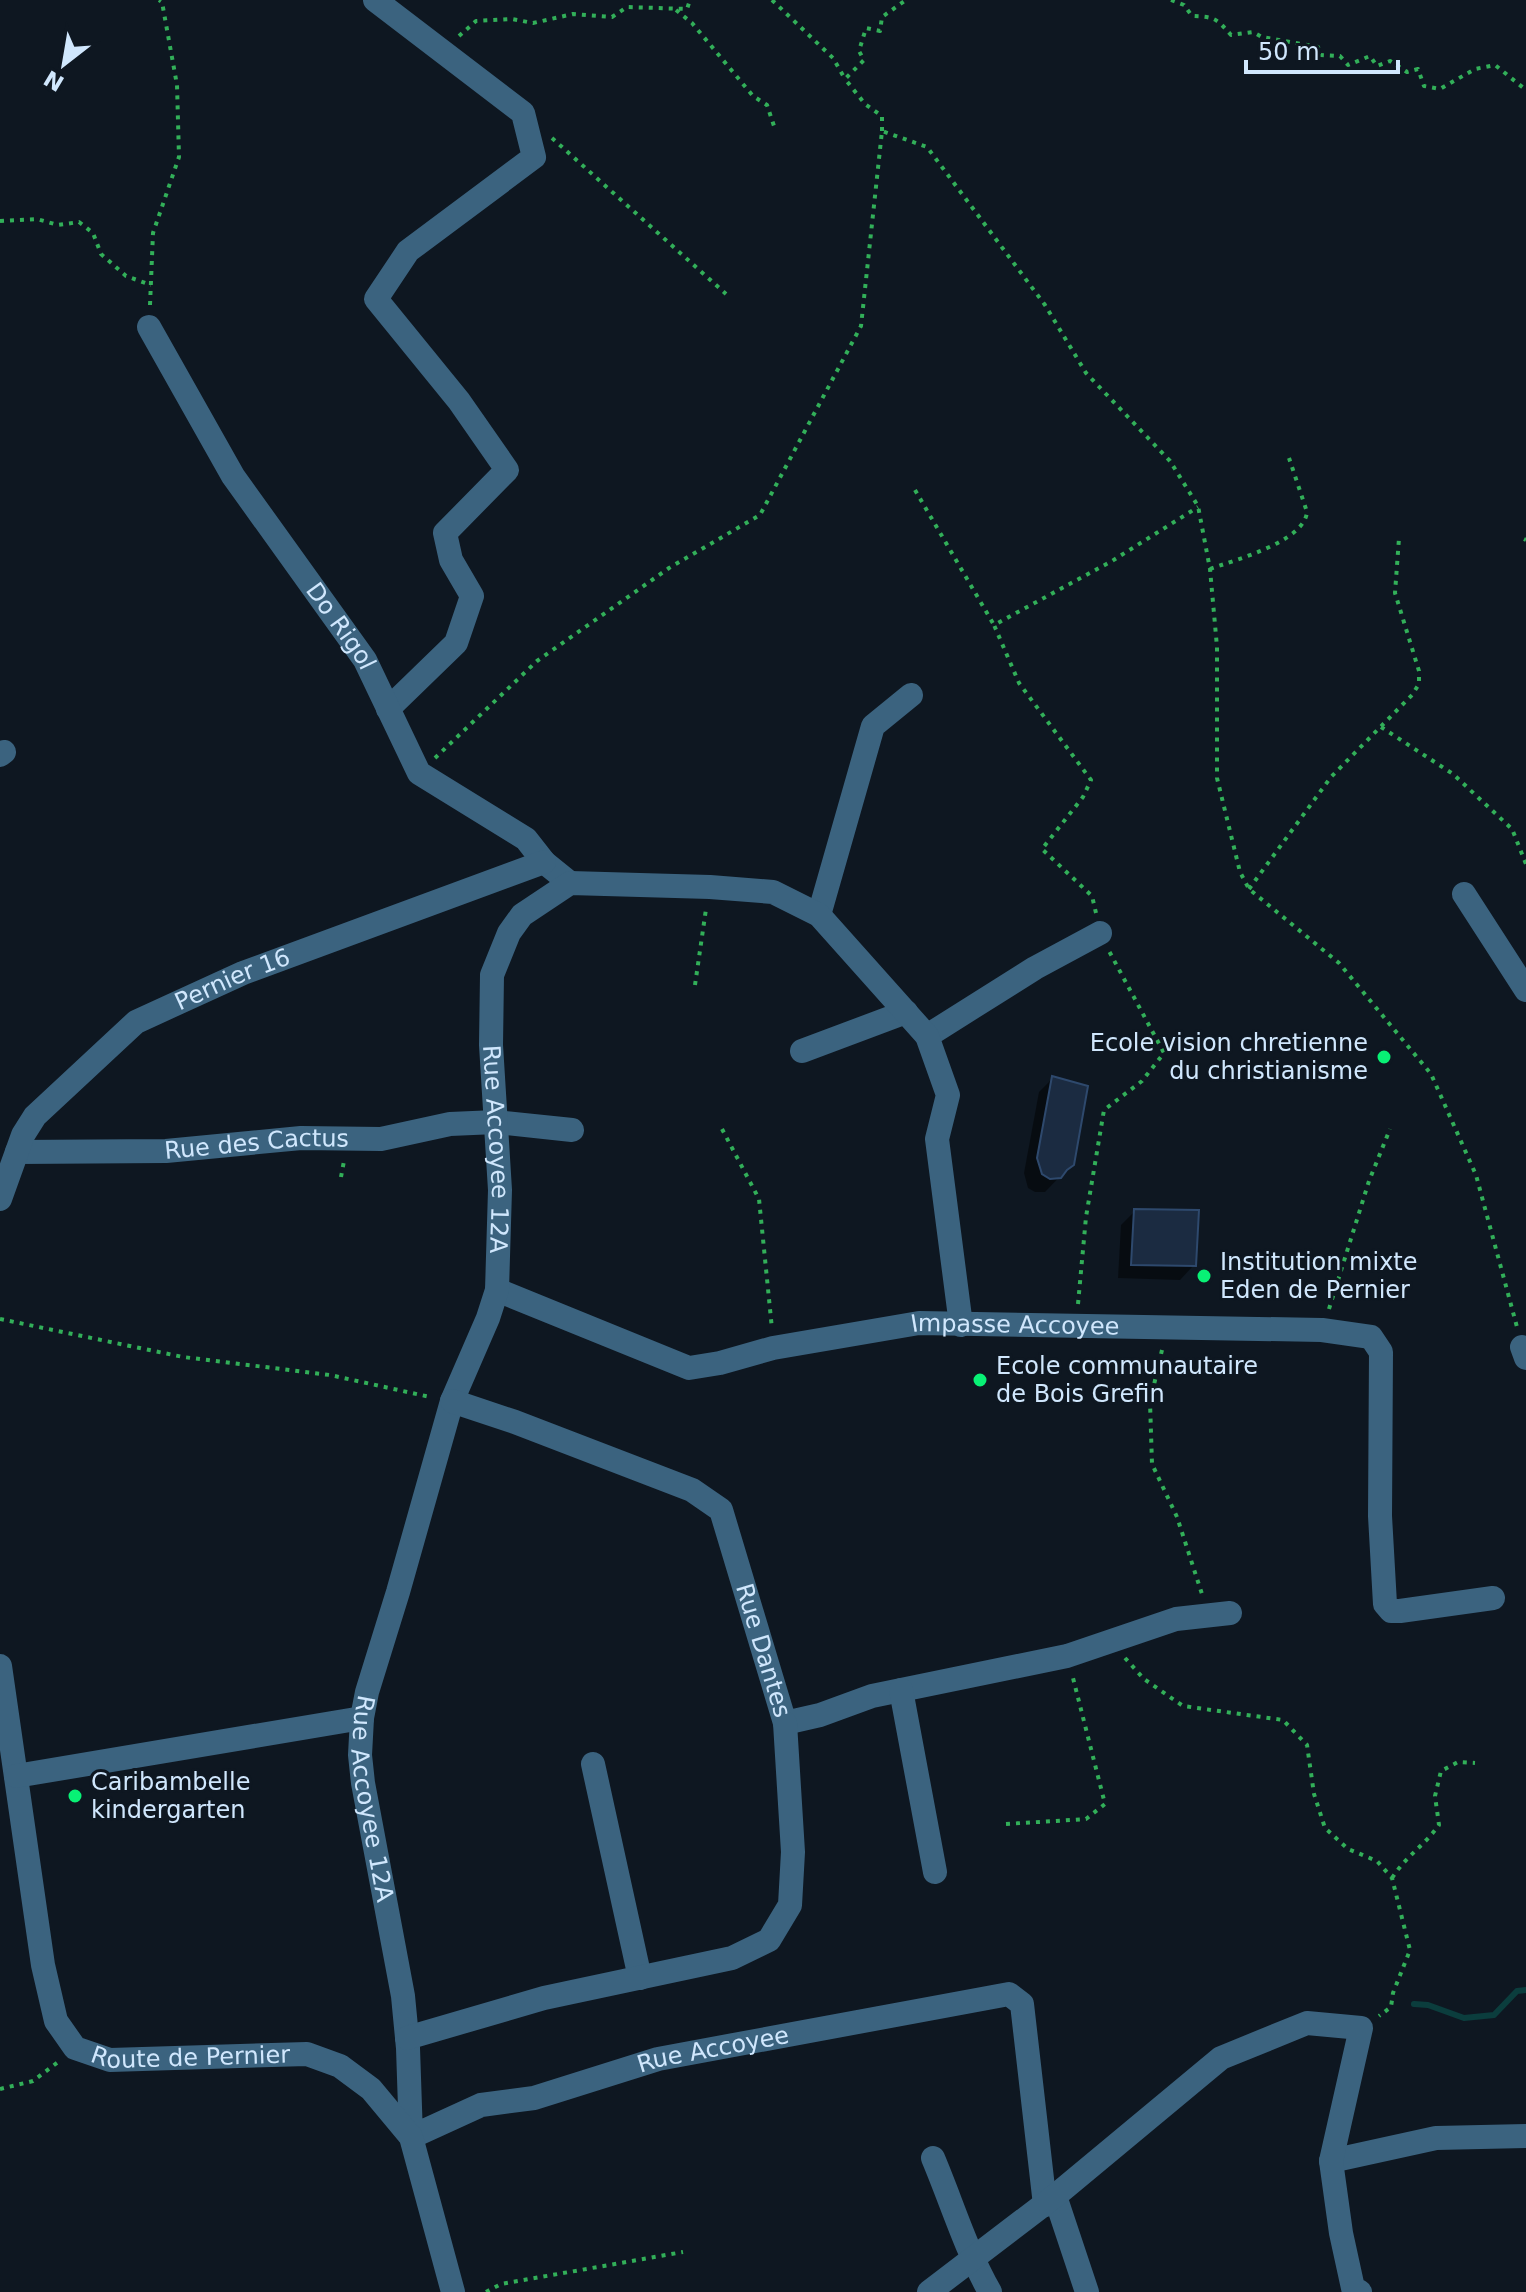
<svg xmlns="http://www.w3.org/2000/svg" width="1526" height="2292" font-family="'DejaVu Sans',sans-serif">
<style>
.shadow{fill:#0007}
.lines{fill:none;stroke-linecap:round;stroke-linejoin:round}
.stream{stroke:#0b3d3d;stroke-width:6}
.building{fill:#1b2b41;stroke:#2e496d;stroke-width:2}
.path{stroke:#32af59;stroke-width:4;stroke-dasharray:4 6;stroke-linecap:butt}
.minor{stroke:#3b637f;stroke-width:24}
.poi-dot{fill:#08f175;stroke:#0e1721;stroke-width:3}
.labels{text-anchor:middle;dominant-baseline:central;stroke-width:6;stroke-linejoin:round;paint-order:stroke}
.street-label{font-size:24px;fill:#d0e7fd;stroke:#0e1721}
.poi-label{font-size:24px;fill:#d0e7fd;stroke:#0e1721;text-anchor:start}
</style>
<rect width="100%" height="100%" fill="#0e1721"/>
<g class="shadow">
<polygon points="1053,1078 1072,1164 1045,1192 1035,1192 1028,1188 1024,1173 1039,1092"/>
<polygon points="1135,1211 1194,1265 1180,1280 1118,1278 1121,1225"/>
</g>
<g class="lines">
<polyline class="stream" points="1414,2004 1428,2005 1464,2018 1494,2015 1517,1991 1526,1990"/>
</g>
<g class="building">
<polygon points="1052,1076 1088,1086 1074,1165 1067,1170 1061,1178 1050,1179 1042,1174 1037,1158"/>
<polygon points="1134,1209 1199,1210 1196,1266 1131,1265"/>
</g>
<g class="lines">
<g class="path">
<polyline points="772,0 833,58 845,79"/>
<path d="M1171,0L1184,5L1192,16C1215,17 1216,18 1231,35L1253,32L1262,37L1318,47L1321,55L1340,56L1348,65L1370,56L1377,66L1390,61L1407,72L1418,69L1424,86L1440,89L1475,69L1495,65L1526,90"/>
<polyline points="676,10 692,23 753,96 767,105 774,126"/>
<polyline points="459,36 476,21 512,19 533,23 573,14 612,17 627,7 687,9 690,0"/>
<polyline points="882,131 882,116 865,104 845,79 864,60 859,51 866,28 880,31 882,17 906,0"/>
<polyline points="552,138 726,294"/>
<polyline points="0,221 37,219 58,225 79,222 93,233 101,254 126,276 151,285"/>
<polyline points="150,305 153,233 179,157 177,85 162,2 159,0"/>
<polyline points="915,490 994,625"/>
<polyline points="1524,539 1526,540"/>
<path d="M1210,569C1234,560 1304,542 1307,512L1289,458"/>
<polyline points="1381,727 1453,774 1512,829 1526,864"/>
<polyline points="435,758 537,661 669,568 760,515 861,326 882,131 927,147 1045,305 1086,373 1170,461 1198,506 1210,569 1217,647 1217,778 1240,872 1249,889 1339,963 1431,1074 1476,1175 1517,1327"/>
<polyline points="1249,889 1331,777 1412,695 1419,684 1419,671 1395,593 1399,538"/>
<polyline points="1096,913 1092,896 1042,849 1083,797 1091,780 1019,683 994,625 1112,561 1198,507"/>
<polyline points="695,985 706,909"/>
<polyline points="722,1129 759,1199 772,1329"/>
<polyline points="341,1177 344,1161"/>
<polyline points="1078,1304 1086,1217 1104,1110 1142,1081 1164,1053 1109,951"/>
<polyline points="1329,1309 1369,1181 1390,1129"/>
<polyline points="0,1319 183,1357 330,1375 430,1397"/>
<polyline points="1162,1350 1150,1402 1152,1464 1177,1517 1202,1594"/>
<polyline points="1125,1658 1144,1679 1183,1706 1283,1720 1307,1745 1314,1794 1325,1828 1348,1849 1377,1861 1392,1878 1410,1950 1393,1993 1391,2007 1379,2016"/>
<polyline points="1006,1824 1086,1819 1105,1804 1073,1678"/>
<path d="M1392,1878C1407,1855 1424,1846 1439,1825L1435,1796L1441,1771L1458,1762L1475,1763"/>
<polyline points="0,2089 33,2081 58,2062"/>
<polyline points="486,2292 501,2284 683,2252"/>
</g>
<g class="minor">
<polyline points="375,0 523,113 534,157 408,251 376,299 459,401 507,470 445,533 451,560 472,596 456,643 388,709"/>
<path id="s1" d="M149,327L233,476L365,660L419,773L526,839L544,862L570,883"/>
<polyline points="0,755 4,752"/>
<polyline points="1464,894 1526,990"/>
<polyline points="819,915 873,726 911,695"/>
<polyline points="927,1036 1035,968 1100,933"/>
<polyline points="802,1051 906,1012"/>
<path id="s2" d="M17,1152L166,1151L301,1138L381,1139L450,1124L496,1122L572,1130"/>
<path id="s3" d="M0,1199L23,1135L35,1116L136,1022L243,973L544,862"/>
<path id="s4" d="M497,1290L689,1368L720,1363L773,1348L919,1323L1322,1330L1371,1337L1381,1352L1380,1516L1385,1604L1391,1611H1400L1493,1598"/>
<path id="s5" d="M961,1325L937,1139L948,1095L927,1036L819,915L773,892L710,887L570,883L522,915L509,933L492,975L491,1045L500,1190L497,1290L488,1318L452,1401L398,1592L367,1692L362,1718L360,1755L363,1783L403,1996L408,2048L411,2137L481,2105L534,2098L658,2059L1009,1994L1022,2004L1045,2205"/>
<polyline points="1522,1347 1526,1358"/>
<path id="s6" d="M452,1401L515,1422L692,1490L721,1510L785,1723L820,1715L872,1696L1067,1656L1176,1619L1230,1613"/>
<path id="s7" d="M0,1666L43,1965L56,2021L75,2048L110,2060L307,2054L340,2066L371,2089L411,2137L453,2292"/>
<polyline points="901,1690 935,1872"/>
<polyline points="593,1764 640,1978"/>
<polyline points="16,1776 362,1718"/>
<polyline points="407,2038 544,1998 732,1958 769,1940 790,1905 793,1852 785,1723"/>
<path d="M933,2158C952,2203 966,2250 990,2292"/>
<polyline points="1331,2161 1436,2138 1526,2136"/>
<polyline points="1055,2196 1087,2292"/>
<polyline points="929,2292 1055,2196 1221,2058 1307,2023 1361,2028 1331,2161 1341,2233 1353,2288 1360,2292"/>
</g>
</g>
<g class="poi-dot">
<circle cx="1384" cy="1057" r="8"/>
<circle cx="1204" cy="1276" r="8"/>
<circle cx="980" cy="1380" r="8"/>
<circle cx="75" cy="1796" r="8"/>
</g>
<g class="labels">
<g class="street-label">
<text stroke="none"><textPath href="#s1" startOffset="356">Do Rigol</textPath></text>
<text stroke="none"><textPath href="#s3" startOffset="334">Pernier 16</textPath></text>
<text stroke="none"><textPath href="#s2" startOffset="240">Rue des Cactus</textPath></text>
<text stroke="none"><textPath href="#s5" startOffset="1012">Rue Accoyee 12A</textPath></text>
<text stroke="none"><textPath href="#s4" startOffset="538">Impasse Accoyee</textPath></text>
<text stroke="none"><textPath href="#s6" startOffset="438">Rue Dantes</textPath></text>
<text stroke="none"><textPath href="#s5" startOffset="1684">Rue Accoyee 12A</textPath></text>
<text stroke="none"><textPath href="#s5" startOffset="2342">Rue Accoyee</textPath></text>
<text stroke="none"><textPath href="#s7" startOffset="510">Route de Pernier</textPath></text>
</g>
<g class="poi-label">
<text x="1368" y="1043" text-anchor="end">Ecole vision chretienne<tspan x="1368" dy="28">du christianisme</tspan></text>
<text x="1220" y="1262">Institution mixte<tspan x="1220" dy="28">Eden de Pernier</tspan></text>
<text x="996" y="1366">Ecole communautaire<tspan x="996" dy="28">de Bois Grefin</tspan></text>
<text x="91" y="1782">Caribambelle<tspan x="91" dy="28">kindergarten</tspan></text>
</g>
</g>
<g transform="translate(64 64) rotate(211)" stroke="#0e1721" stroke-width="6" paint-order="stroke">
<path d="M0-6L14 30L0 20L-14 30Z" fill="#d0e7fd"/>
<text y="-12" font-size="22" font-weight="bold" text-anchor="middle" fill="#d0e7fd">N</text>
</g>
<path d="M1246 60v12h152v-12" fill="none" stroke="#d0e7fd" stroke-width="4"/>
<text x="1258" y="60" font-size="24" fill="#d0e7fd" stroke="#0e1721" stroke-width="6" paint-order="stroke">50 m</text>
</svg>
